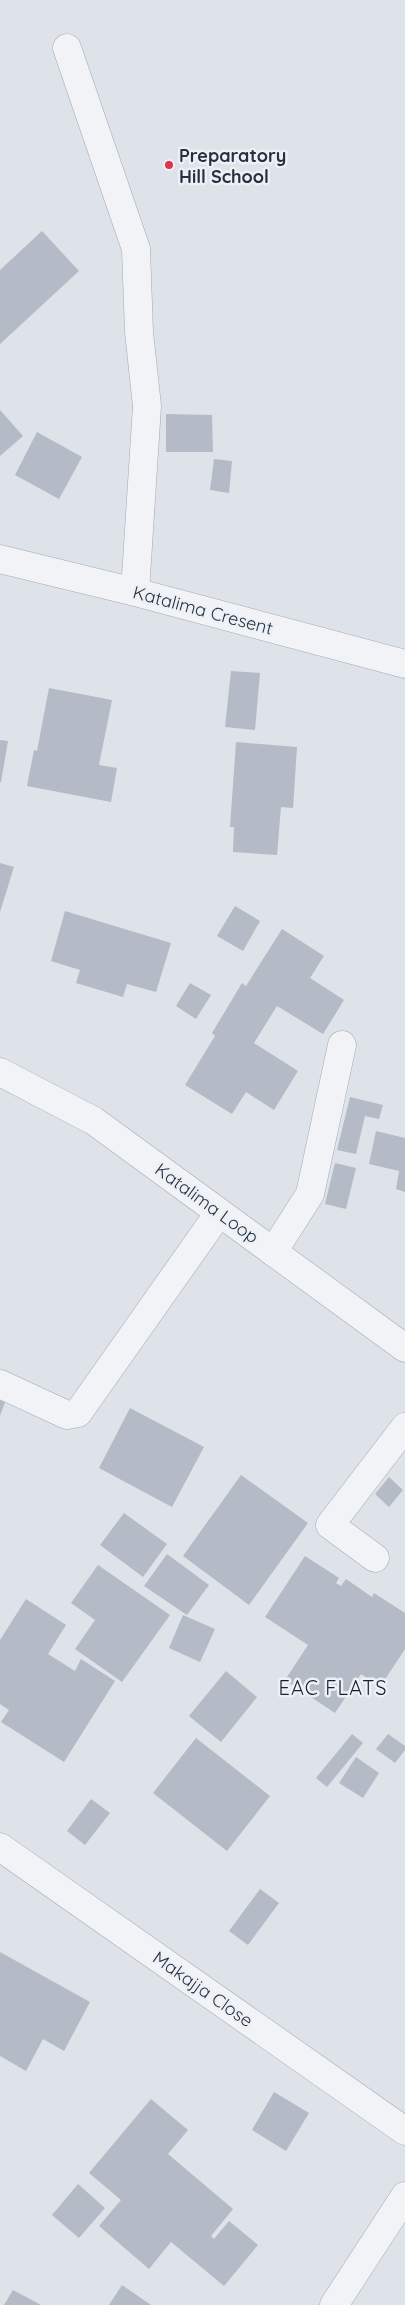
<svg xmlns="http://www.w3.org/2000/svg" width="405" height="2305" font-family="Quicksand,sans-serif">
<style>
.building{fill:#b4bbc6}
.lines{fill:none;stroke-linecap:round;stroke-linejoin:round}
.minor-casing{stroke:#a3a9b3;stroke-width:29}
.minor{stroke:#f1f3f7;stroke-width:28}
.poi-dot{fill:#dc354f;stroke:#edf1f6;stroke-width:2}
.labels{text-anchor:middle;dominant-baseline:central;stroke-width:5;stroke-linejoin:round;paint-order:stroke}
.poi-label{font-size:18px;font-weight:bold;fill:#253041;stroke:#edf1f6;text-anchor:start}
.street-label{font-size:18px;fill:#253041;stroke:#edf1f6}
.quarter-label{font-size:20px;letter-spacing:1px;fill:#182132;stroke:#edf1f6}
</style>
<rect width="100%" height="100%" fill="#dee2e9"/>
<g class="building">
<polygon points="42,231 79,271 0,344 0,270"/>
<polygon points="0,410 23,436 0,456"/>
<polygon points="166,414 212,415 213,452 166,452"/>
<polygon points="37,432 82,457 59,499 15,475"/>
<polygon points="214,459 232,461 229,493 210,490"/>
<polygon points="231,671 260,673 255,730 225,727"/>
<polygon points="49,688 112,700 99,765 117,768 111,802 27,786 34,750 37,751"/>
<polygon points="0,740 8,741 1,782 0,782"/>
<polygon points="236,742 297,747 293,808 281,807 277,855 233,852 234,827 230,827"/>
<polygon points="0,863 14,867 0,912"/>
<polygon points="235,906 260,921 243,951 217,936"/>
<polygon points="65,911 171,943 156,992 127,984 123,997 76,983 80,970 51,961"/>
<polygon points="282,929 324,956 310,978 344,1000 323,1034 277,1006 254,1043 298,1071 274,1110 246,1092 232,1114 185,1085 215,1036 212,1033 242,983 246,986"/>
<polygon points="190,983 211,995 196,1019 176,1006"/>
<polygon points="350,1097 383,1105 379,1119 365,1116 356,1154 337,1150"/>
<polygon points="376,1131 405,1138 405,1192 396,1189 399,1171 369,1164"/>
<polygon points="335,1163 356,1168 346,1209 325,1204"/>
<polygon points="0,1400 5,1402 0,1416"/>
<polygon points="130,1408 204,1447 172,1507 99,1468"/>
<polygon points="241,1475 308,1523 249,1605 183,1556"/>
<polygon points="389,1477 403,1490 389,1507 375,1494"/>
<polygon points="124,1513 167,1544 143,1577 100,1545"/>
<polygon points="167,1554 209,1585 187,1615 144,1586"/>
<polygon points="305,1556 339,1578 336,1583 341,1586 346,1579 372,1597 374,1593 405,1613 405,1649 380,1687 361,1674 335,1713 285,1680 308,1645 265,1617"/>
<polygon points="98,1565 170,1615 122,1682 75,1649 95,1620 71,1603"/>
<polygon points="26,1599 66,1625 48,1654 75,1671 81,1659 115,1681 64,1762 1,1722 9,1710 0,1704 0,1640"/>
<polygon points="183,1615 215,1629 200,1662 169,1648"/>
<polygon points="226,1671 257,1697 221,1742 189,1716"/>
<polygon points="352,1734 363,1743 327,1787 316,1778"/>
<polygon points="388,1734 405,1746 405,1750 395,1763 376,1749"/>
<polygon points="196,1738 270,1796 227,1851 153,1793"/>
<polygon points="356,1757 379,1773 363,1798 339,1783"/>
<polygon points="91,1799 110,1813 85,1845 67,1831"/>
<polygon points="260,1889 279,1903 248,1945 229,1931"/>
<polygon points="0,1952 90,2002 64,2051 43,2039 26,2071 0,2056"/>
<polygon points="274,2092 309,2113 286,2151 252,2130"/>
<polygon points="151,2099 188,2130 168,2154 233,2209 211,2236 214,2239 229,2221 258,2245 224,2286 171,2242 149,2269 99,2226 121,2200 89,2173"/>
<polygon points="78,2184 105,2208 79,2238 52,2215"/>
<polygon points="122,2285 151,2305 109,2305"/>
<polygon points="13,2290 41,2305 4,2305"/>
</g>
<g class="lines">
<g class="minor-casing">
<g id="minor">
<polyline points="67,48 136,249 139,332 147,406 135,592"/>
<polyline points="0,559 135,592 405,664"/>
<polyline points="0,1072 94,1121 405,1348"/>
<polyline points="273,1252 310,1194 342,1045"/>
<polyline points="0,1384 67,1415 78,1413 219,1213"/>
<polyline points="375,1558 330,1525 405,1427"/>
<polyline points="0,1847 405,2131"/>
<polyline points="334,2305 405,2196"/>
</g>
</g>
<use href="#minor" class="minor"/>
</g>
<circle class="poi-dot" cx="169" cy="165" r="5"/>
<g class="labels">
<g class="poi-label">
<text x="179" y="155">Preparatory<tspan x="179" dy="21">Hill School</tspan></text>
</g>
<g class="street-label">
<text transform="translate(203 610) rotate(15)">Katalima Cresent</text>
<text transform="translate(207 1203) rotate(36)">Katalima Loop</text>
<text transform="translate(203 1989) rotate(35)">Makajja Close</text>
</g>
<g class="quarter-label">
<text x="333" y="1687">EAC FLATS</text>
</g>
</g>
</svg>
